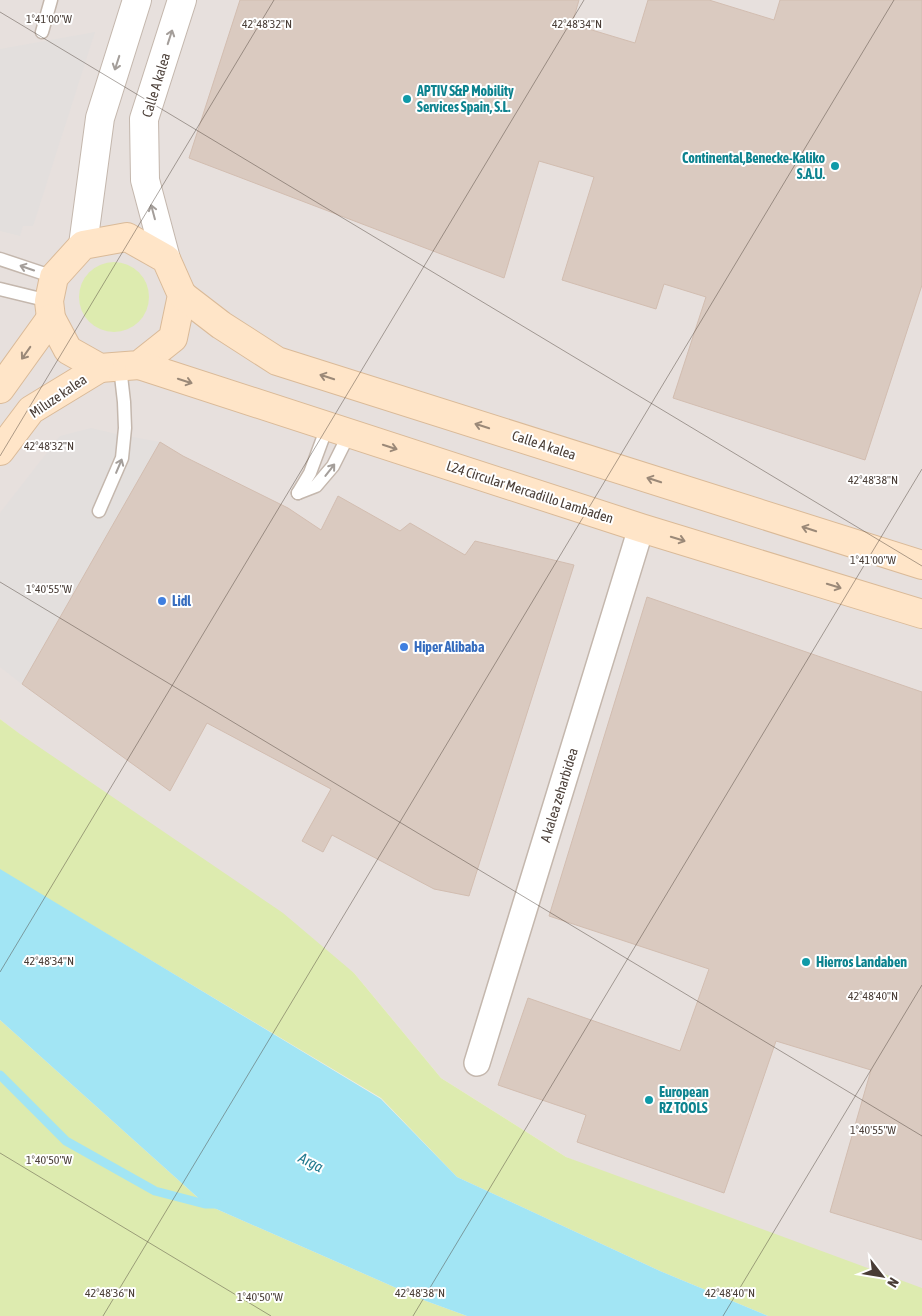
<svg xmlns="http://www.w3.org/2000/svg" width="922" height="1316" font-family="'Asap Condensed',sans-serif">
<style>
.industrial{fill:#e7e0dd}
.green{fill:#ddebaf}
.parking{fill:#e3dfdd}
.water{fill:#a2e5f4}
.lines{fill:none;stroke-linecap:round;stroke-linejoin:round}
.stream{stroke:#a2e5f4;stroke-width:9}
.building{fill:#dacac0;stroke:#d2bdb0}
.service-casing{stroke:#c4b7ad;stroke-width:15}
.minor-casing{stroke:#c4b7ad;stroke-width:28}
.tertiary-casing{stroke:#c4b7ad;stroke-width:30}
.secondary-casing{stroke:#daba98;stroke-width:30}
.service{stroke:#fff;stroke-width:12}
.minor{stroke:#fff;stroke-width:25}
.tertiary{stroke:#fff;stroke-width:28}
.secondary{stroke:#ffe5c8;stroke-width:28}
.oneway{stroke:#a49e9a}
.oneway2{stroke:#9b8978}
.ticks{fill:none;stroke:#493d36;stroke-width:1;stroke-opacity:0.45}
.culture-dot{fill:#0f9aa8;stroke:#fff;stroke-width:2}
.shop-dot{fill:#3f7fe0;stroke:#fff;stroke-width:2}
.labels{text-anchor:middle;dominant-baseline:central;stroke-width:4;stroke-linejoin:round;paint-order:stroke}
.street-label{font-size:14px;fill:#493d36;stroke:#fff}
.culture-label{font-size:14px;font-weight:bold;fill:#0d838f;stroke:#fff;text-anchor:start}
.shop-label{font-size:14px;font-weight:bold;fill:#366cbe;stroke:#fff;text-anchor:start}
.water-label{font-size:15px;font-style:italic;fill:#237b90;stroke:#fff}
.ticks-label{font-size:12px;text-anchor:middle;fill:#493d36;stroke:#fff;stroke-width:4;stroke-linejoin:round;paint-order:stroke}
</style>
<rect width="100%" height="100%" fill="#f5eee8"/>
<polygon class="industrial" points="0,0 922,0 922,1293 801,1259 566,1157 441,1078 354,973 115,808 0,719"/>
<g class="green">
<circle cx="114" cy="297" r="35"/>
<polygon points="0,719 20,734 283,913 354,973 441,1078 566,1157 922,1288 922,1316 768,1316 660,1271 457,1177 381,1098 0,870"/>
<polygon points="0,1020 205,1204 426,1301 467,1316 0,1316"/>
</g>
<g class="parking">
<polygon points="95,32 33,226 23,226 20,236 0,231 0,49"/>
<polygon points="91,428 116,434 160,442 22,684 0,667 0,513 60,436"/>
</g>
<polygon class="water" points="0,869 381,1099 457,1177 660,1271 768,1316 467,1316 426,1301 205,1204 0,1020"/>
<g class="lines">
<polyline class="stream" points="0,1075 66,1141 155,1191 205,1204 216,1204"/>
</g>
<g class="building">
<polygon points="240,0 579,0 572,24 635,43 648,0 709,0 774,20 780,0 922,0 922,285 865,460 673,398 706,297 664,284 656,309 562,280 594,177 539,161 504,278 189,158"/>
<polygon points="160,442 183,456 288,508 321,530 338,496 400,531 410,523 465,555 475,541 574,565 469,896 434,889 332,835 323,852 302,841 331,789 207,723 170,791 22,684"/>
<polygon points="647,597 922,692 922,1240 830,1212 871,1070 776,1041 724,1193 577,1142 586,1115 498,1085 528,998 680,1051 709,969 549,916"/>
</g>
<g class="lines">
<g class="service-casing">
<g id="service">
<polyline points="42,32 51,0"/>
<polyline points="0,259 54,277"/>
<polyline points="0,289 49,301"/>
<polyline points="298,493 316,486 333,466 349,434"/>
<polyline points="298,493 310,473 327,427"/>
<polyline points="99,511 122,458 125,428 124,402 120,367"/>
</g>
</g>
<g class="minor-casing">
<polyline id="minor" points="477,1063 641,528"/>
</g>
<g class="tertiary-casing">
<g id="tertiary">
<polyline points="83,245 100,118 137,0"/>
<polyline points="166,259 145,180 144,119 182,0"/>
</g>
</g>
<g class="secondary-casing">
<g id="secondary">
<polygon points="127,237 166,259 182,295 173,338 139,365 100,368 68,350 51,318 49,301 54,277 83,245"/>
<polyline points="182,295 221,325 277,361 922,565"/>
<polyline points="139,365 641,528 922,614"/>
<polyline points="0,389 51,318"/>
<polyline points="0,451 31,410 100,368"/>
</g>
</g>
<use href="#service" class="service"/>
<use href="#minor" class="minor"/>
<use href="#tertiary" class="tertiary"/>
<use href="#secondary" class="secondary"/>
</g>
<defs><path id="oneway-shaft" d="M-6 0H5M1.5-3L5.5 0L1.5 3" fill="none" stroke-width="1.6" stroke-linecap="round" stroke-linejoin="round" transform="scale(1.25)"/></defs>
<g class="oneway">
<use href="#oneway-shaft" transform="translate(170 37) rotate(-72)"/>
<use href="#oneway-shaft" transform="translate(117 63) rotate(108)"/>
<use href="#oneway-shaft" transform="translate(153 212) rotate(-105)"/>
<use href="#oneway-shaft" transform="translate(27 268) rotate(-161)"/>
<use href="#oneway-shaft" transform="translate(119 466) rotate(-67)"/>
<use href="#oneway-shaft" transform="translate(330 470) rotate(-52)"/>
</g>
<g class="oneway2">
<use href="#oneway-shaft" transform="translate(26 353) rotate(125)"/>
<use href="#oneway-shaft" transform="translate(327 377) rotate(-162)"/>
<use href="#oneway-shaft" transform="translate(185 381) rotate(18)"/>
<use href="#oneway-shaft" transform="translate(482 426) rotate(-162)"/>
<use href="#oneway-shaft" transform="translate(390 447) rotate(18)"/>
<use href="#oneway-shaft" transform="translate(654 480) rotate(-162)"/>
<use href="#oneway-shaft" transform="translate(809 529) rotate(-162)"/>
<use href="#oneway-shaft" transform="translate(678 539) rotate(17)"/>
<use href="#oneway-shaft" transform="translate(834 586) rotate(17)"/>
</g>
<path class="ticks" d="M0,12L922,566M0,456L274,0M0,582L922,1136M0,972L584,0M0,1153L271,1316M103,1316L894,0M413,1316L922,469M723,1316L922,985"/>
<g class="culture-dot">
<circle cx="407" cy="99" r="5"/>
<circle cx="835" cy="166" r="5"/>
<circle cx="806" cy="962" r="5"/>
<circle cx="649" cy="1100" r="5"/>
</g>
<g class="shop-dot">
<circle cx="162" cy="601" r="5"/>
<circle cx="404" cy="647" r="5"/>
</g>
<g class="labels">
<g class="street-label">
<text transform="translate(156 85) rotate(-73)">Calle A kalea</text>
<text transform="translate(58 396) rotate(-34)">Miluze kalea</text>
<text transform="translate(544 445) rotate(18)">Calle A kalea</text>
<text transform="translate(530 492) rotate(18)">L24 Circular Mercadillo Lambaden</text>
<text transform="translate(559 795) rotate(-73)">A kalea zeharbidea</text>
</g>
<g class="culture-label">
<text x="417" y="91">APTIV S&amp;P Mobility<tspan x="417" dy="16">Services Spain, S.L.</tspan></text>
<text x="825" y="158" text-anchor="end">Continental,Benecke-Kaliko<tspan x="825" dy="16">S.A.U.</tspan></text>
<text x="816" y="962">Hierros Landaben</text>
<text x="659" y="1092">European<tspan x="659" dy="16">RZ TOOLS</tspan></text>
</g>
<g class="shop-label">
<text x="172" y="601">Lidl</text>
<text x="414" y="647">Hiper Alibaba</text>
</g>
<g class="water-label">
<text transform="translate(311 1162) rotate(27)">Arga</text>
</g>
</g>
<g class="ticks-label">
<text x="49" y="23">1°41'00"W</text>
<text x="267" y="28">42°48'32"N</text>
<text x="577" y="28">42°48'34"N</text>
<text x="49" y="450">42°48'32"N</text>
<text x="873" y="484">42°48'38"N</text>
<text x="873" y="564">1°41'00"W</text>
<text x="49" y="593">1°40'55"W</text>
<text x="49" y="965">42°48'34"N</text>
<text x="873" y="1000">42°48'40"N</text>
<text x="873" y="1134">1°40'55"W</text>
<text x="49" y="1164">1°40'50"W</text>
<text x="110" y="1297">42°48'36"N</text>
<text x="420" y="1297">42°48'38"N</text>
<text x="730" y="1297">42°48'40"N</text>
<text x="260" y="1301">1°40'50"W</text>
</g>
<g transform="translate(882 1276) rotate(121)" stroke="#ffffff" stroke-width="4" paint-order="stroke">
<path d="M0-4L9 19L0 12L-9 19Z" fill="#493d36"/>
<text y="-8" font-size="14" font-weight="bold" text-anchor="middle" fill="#493d36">N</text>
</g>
</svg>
